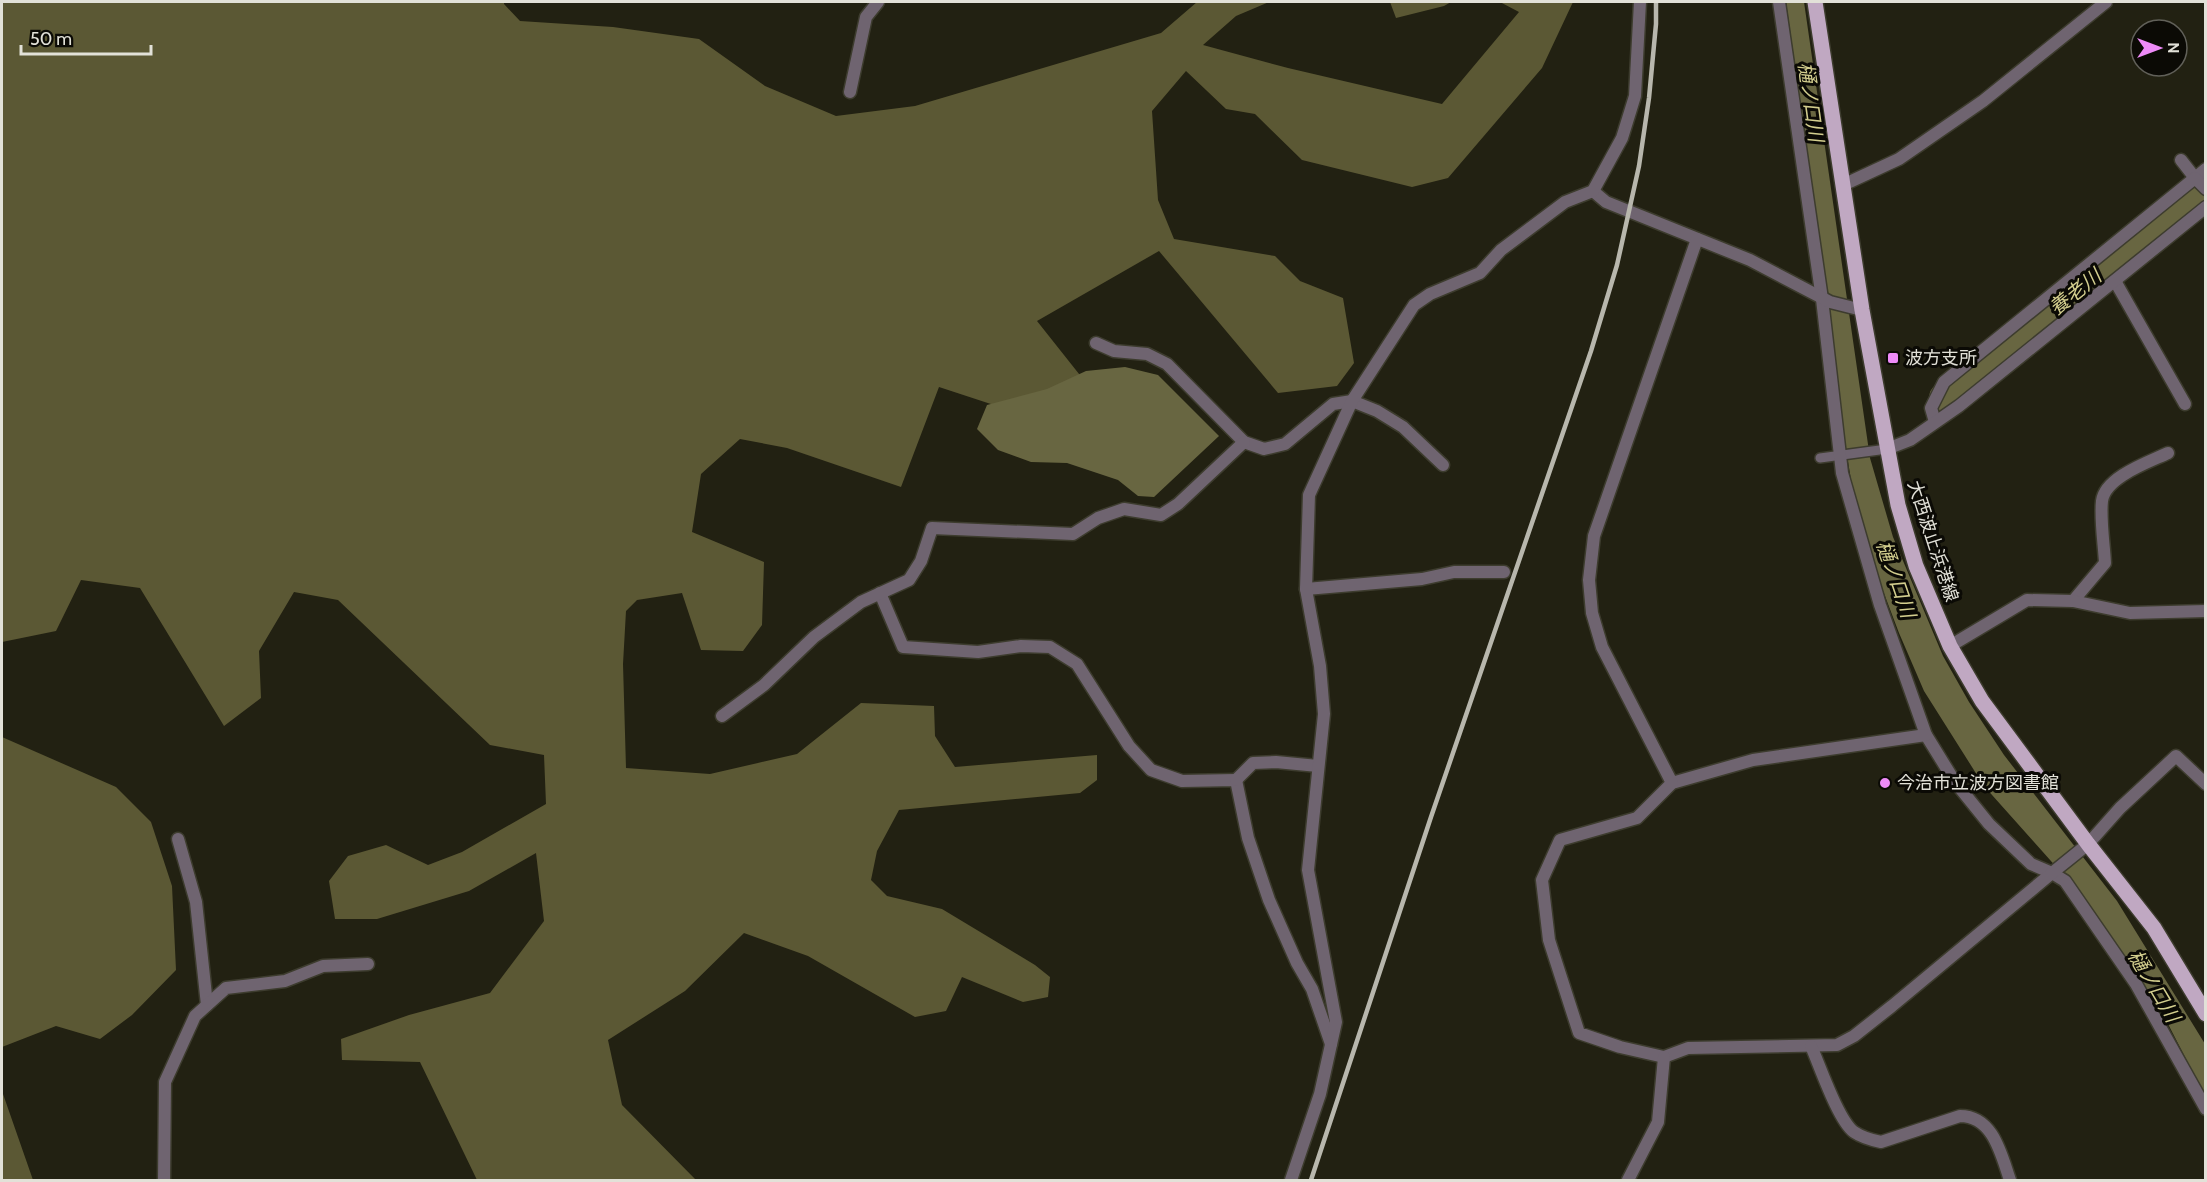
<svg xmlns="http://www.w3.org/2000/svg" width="2207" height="1182" font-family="Cabin,'Noto Sans JP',sans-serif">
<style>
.forest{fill:#5b5834}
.water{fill:#686641}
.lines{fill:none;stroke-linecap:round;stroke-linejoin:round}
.river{stroke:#686641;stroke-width:32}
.service-casing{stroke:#3d3c2e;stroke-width:12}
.minor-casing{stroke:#3d3c2e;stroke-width:15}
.tertiary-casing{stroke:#3d3c2e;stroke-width:15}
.primary-casing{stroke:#3d3c2e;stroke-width:18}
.service{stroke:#6f6470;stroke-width:9}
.minor{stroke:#6f6470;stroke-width:12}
.tertiary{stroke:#6f6470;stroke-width:12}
.primary{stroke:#c0a8c2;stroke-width:15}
.rail{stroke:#b8b7ad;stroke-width:4.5}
.poi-dot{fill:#ee8bf8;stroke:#0b0a05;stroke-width:2}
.labels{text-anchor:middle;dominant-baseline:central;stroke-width:6;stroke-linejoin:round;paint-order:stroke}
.poi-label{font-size:18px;fill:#e2e1d8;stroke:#0b0a05;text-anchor:start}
.street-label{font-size:18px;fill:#e2e1d8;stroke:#0b0a05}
.water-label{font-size:20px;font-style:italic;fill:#d3ce8e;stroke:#0b0a05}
</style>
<rect width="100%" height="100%" fill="#222112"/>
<g class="forest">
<polygon points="2,2 504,2 504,4 520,21 613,27 699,39 765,86 836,116 915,106 1161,33 1197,2 1269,2 1236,16 1203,45 1288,68 1442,104 1519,12 1500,2 1573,2 1542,68 1448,178 1412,187 1302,160 1255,114 1226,109 1186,71 1152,111 1158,200 1174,239 1275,256 1300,281 1343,298 1354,363 1337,386 1278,393 1159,251 1037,321 1083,379 1003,408 939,387 901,487 787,448 740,439 701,474 692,532 764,562 762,625 743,651 701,650 682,593 637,600 626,611 623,664 626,768 710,774 797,754 861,703 934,706 935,736 955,767 1097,755 1097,780 1080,793 899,810 877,851 871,880 887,896 942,909 1035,965 1050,977 1048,997 1023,1002 962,977 946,1011 915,1017 808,956 744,933 685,991 608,1040 622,1105 696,1180 477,1180 420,1062 342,1060 341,1039 409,1015 490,993 544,921 536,853 469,891 377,919 335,919 329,881 348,856 386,845 428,865 462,852 546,804 544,755 490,745 338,600 294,592 259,651 261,698 224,726 140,588 81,580 56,631 2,642"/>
<polygon points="1390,2 1451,2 1444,6 1396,18"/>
<polygon points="2,737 116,787 151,822 172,886 176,970 132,1015 100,1039 56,1026 2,1047"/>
<polygon points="2,1088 3,1094 33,1180 2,1180"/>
</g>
<g class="water">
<polygon points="1786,2 1804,2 1870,458 1893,537 1943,656 1969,702 2004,755 2117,901 2205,1044 2205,1096 2167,1022 2103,925 2067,879 1984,786 1924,691 1899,633 1863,538 1855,505 1842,424 1827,289"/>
<polygon points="1125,367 1158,375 1219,436 1154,497 1138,496 1118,480 1067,463 1031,462 998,450 977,429 987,405 1047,389 1086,371"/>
</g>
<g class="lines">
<polyline class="river" points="1945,398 2024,331 2206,186"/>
<g class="service-casing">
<polyline id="service" points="1820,458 1887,449"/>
</g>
<g class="minor-casing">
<g id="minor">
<polyline points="1779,2 1822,299 1842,473 1880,605 1926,735 1955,782 1989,824 2031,864 2052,873 2065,881 2136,984 2206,1109"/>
<polyline points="850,92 866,17 878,2"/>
<polyline points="2181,160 2195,178 2206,169"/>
<polyline points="1843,185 1899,159 1983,101 2106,2"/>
<polyline points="1593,191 1606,202 1750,260 1830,302 1862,310"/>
<polyline points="2115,281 2185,404"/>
<polyline points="1096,343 1114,351 1147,354 1167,364 1244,442 1264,449 1285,444 1333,404 1352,401 1377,411 1403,427 1443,465"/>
<polyline points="1935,422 1931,408 1944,382 2195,178 2206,189"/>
<polyline points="1306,589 1422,579 1454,572 1504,572"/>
<polyline points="880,593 903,647 978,652 1021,646 1050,647 1077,664 1129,746 1151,770 1182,781 1236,780 1248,838 1269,900 1297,963 1312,989 1331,1044"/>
<path d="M2073,601L2105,563C2104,544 2100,519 2102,501C2105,477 2149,462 2168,453"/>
<polyline points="1950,646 2027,600 2073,601 2130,613 2206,611"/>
<polyline points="722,716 764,685 814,637 861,602 909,580 921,561 932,528 1073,534 1098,518 1124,509 1161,515 1178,504 1244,442"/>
<polyline points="1926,735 1753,760 1672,783 1637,818 1560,840 1542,880 1549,940 1579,1033 1620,1047 1664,1057 1688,1048 1837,1045 1854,1036 1892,1006 2052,873 2088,844 2120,808 2176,756 2206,784"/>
<polyline points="1236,780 1253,763 1276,762 1318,766"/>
<polyline points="1672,783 1602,647 1592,613 1589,580 1594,536 1697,239"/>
<polyline points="178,839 196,902 207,1005"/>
<path d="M1811,1046C1820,1066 1838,1120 1854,1132C1863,1138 1871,1140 1881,1142L1960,1116C1993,1116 2001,1154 2010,1180"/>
<polyline points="164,1180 165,1082 195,1016 226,988 285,981 323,966 368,964"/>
<polyline points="1291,1180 1320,1094 1336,1022 1308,870 1324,714 1320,666 1306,589 1309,495 1352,401 1414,305 1430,294 1480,273 1501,250 1565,202 1593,191 1622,138 1635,96 1640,2"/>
<polyline points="1628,1180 1658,1122 1664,1057"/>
</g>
</g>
<g class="tertiary-casing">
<polyline id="tertiary" points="1887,449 1910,440 1959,406 2206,207"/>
</g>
<g class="primary-casing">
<polyline id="primary" points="1815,2 1862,310 1898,505 1916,566 1950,646 1982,701 2088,844 2154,928 2206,1014"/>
</g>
<use href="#service" class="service"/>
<use href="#minor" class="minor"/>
<use href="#tertiary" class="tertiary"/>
<use href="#primary" class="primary"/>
<polyline class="rail" points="1311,1180 1431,817 1591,351 1617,265 1639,166 1649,98 1656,24 1656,2"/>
</g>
<g class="poi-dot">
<rect x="1887" y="352" width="12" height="12" rx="3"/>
<circle cx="1885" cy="783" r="6"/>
</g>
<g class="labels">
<g class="poi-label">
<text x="1905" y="358">波方支所</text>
<text x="1897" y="783">今治市立波方図書館</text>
</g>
<g class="street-label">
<text transform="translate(1933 541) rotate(72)">大西波止浜港線</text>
</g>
<g class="water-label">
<text transform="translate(1811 102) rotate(82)">樋ノ口川</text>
<text transform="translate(2075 292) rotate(-39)">養老川</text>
<text transform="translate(1896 579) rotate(71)">樋ノ口川</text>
<text transform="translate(2154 986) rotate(59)">樋ノ口川</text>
</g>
</g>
<rect width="2207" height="1182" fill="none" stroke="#e2e1d8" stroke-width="6"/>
<g transform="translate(2159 48) rotate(90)"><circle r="28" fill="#0b0a05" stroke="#616059" stroke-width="1.5"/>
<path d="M0-4.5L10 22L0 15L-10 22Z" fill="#ee8bf8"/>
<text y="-9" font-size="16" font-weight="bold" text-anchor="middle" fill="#e2e1d8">N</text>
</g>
<path d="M21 45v9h130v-9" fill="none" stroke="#e2e1d8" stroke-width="3"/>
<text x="30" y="45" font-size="18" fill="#e2e1d8" stroke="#0b0a05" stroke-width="4.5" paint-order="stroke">50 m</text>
</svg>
